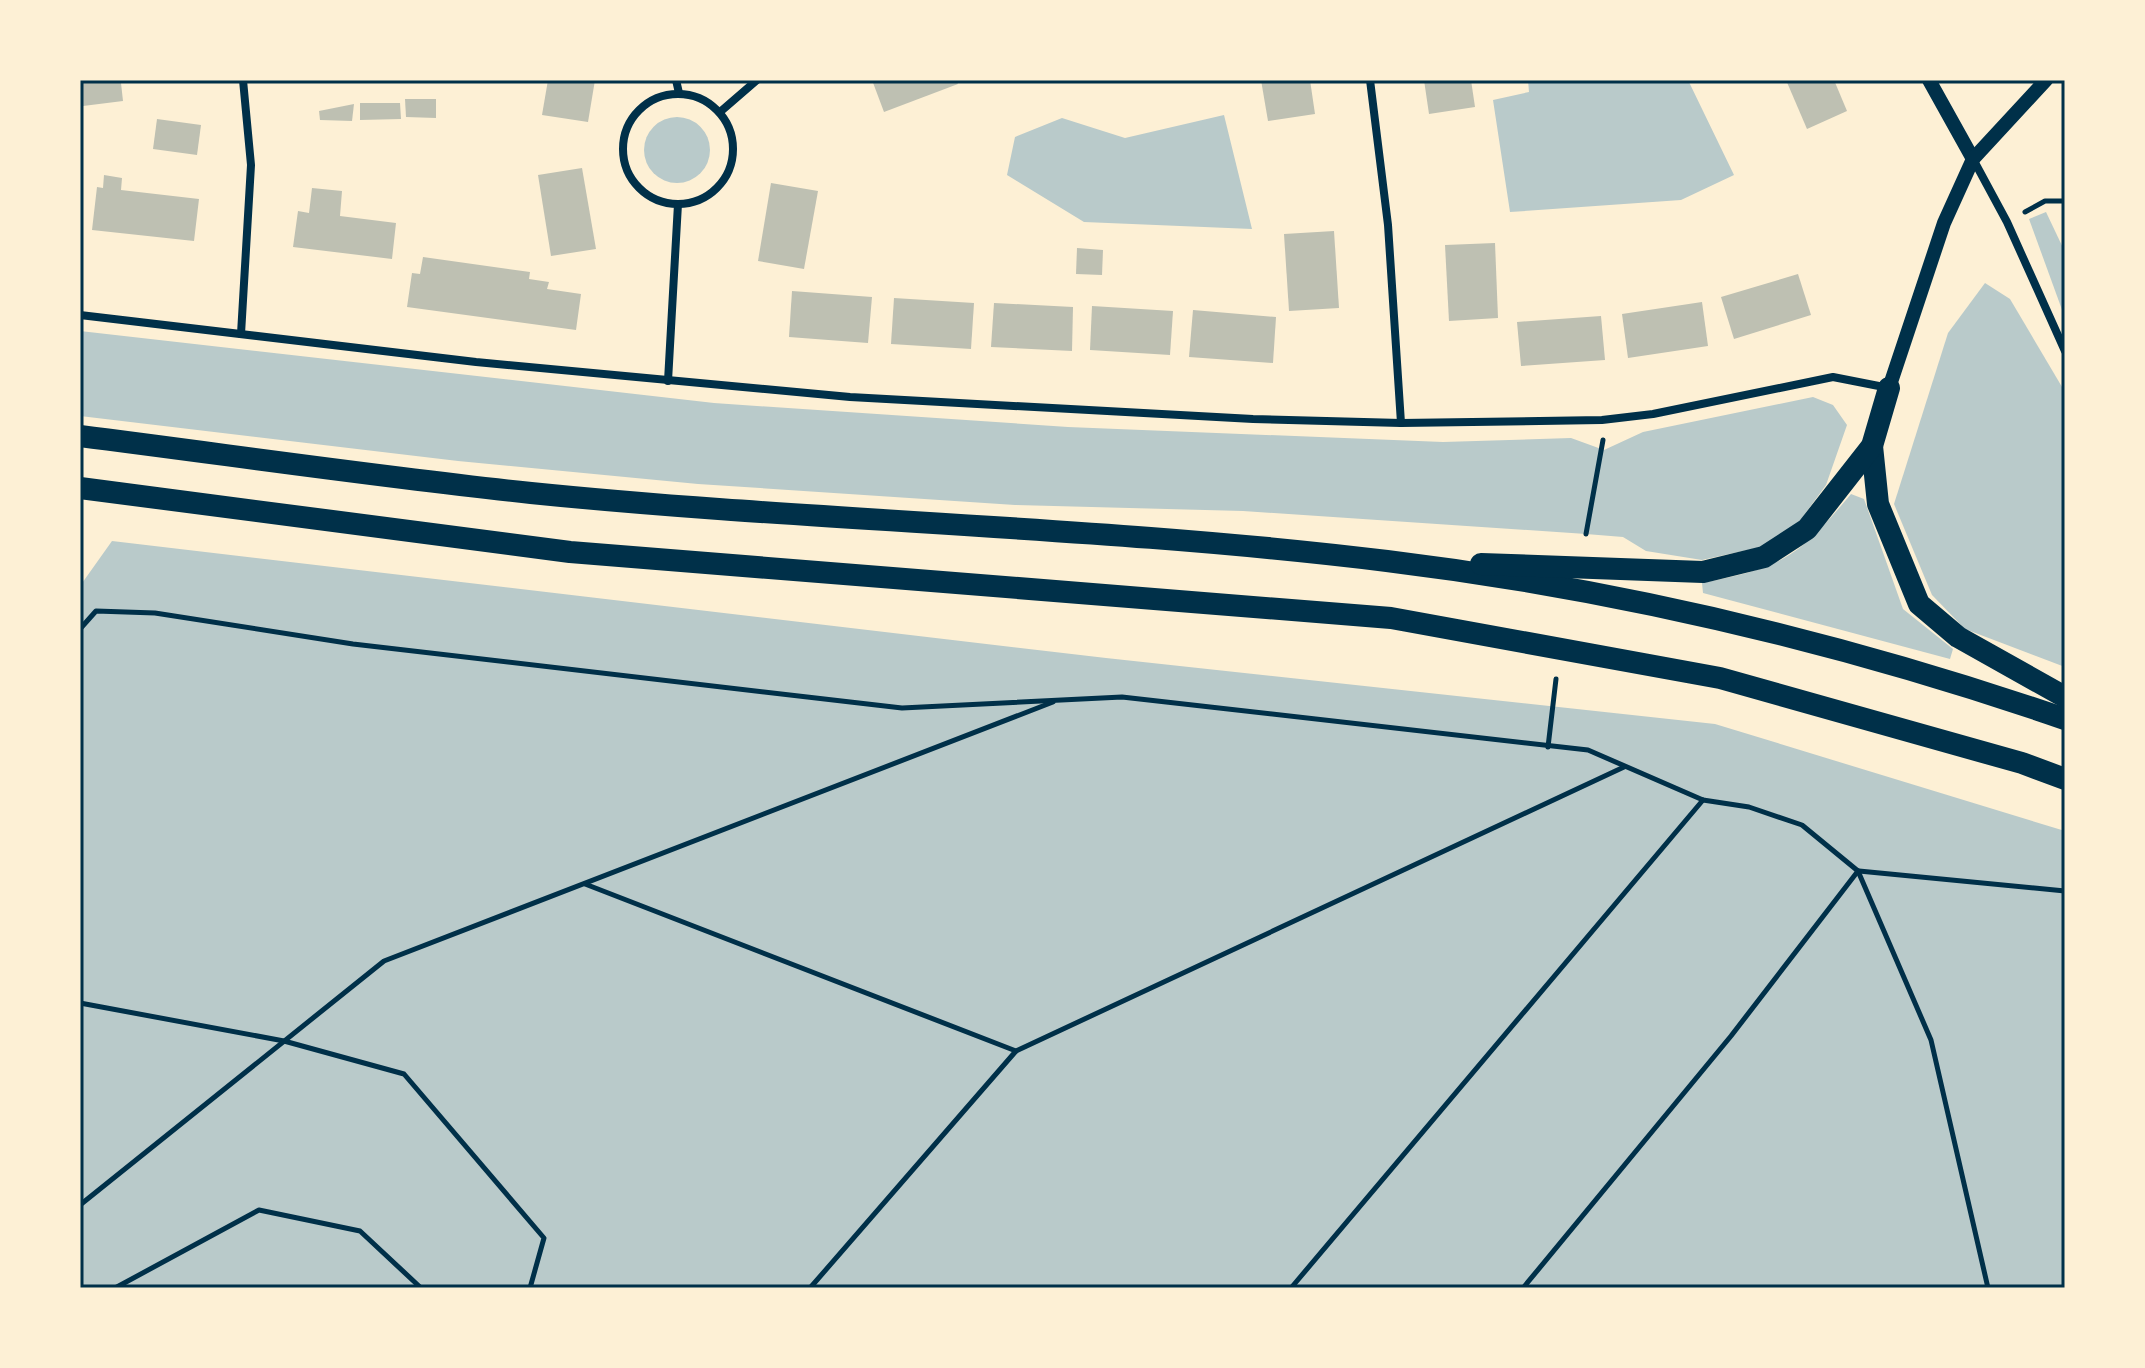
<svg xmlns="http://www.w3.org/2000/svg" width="2145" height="1368" font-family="'Fira Sans Condensed',sans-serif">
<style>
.green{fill:#b9caca}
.building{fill:#bec0b2}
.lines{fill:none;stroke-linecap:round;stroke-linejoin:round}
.path{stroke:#003049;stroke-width:5}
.minor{stroke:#003049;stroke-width:8}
.tertiary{stroke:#003049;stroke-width:14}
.trunk{stroke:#003049;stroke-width:22}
.neatline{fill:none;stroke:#003049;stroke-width:3}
</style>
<rect width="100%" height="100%" fill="#fdf0d5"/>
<g class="green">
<polygon points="1528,80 1688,80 1734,175 1681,200 1510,212 1493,100 1529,92"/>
<polygon points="1224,115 1252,229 1084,222 1007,175 1015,137 1062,118 1125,138"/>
<circle cx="677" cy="150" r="33"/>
<polygon points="2046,212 2065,252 2065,318 2029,219"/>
<polygon points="1985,283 2010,299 2065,392 2065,667 1965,629 1932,595 1894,504 1948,333"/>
<polygon points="80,331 714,403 1068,427 1443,442 1571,438 1604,450 1643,432 1813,397 1833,405 1847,425 1826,485 1799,522 1761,547 1702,560 1646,551 1623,537 1586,534 1243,511 1015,505 698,484 458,461 80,416"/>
<path d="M1851,494L1864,499L1903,609L1953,649L1950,659L1703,593L1702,583C1784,567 1798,557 1851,494Z"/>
<polygon points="112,541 1106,658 1715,724 2065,831 2065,1288 80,1288 80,586"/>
</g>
<g class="building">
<polygon points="80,80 132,80 132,82 121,83 123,101 83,106"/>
<polygon points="548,80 595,80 588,122 542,115"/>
<polygon points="872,80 956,80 958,84 884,112"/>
<polygon points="1261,80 1310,80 1315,114 1268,121"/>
<polygon points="1424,80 1471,80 1475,107 1429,114"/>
<polygon points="1786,80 1834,80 1847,111 1807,129"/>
<polygon points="405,99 436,99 436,118 406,117"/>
<polygon points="360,103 400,103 401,119 360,120"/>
<polygon points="354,104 352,121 320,120 319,111"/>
<polygon points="157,119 201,125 197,155 153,149"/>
<polygon points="582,168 596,249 551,256 538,175"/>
<polygon points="104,175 122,178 121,190 199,199 194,241 92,230 97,187 103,188"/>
<polygon points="771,183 818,191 804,269 758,261"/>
<polygon points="312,188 342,191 340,216 396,223 392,259 293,247 298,211 309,213"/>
<polygon points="1334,231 1339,308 1289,311 1284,234"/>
<polygon points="1495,243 1498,318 1449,321 1445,245"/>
<polygon points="1077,248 1103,250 1102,275 1076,274"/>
<polygon points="423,257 530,272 529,279 549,282 547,289 581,294 576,330 407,307 412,273 420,274"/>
<polygon points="1798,274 1811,315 1734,339 1721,297"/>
<polygon points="792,291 872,297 868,343 789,337"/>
<polygon points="894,298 974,303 971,349 891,344"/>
<polygon points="1702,302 1708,346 1628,358 1622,314"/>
<polygon points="994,303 1073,307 1072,351 991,347"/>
<polygon points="1092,306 1173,311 1170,355 1090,350"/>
<polygon points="1193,310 1276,317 1273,363 1189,357"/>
<polygon points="1601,316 1605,360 1521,366 1517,322"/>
</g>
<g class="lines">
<g class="path">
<polyline points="2025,212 2045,201 2065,201"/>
<polyline points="1586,534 1603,440"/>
<polyline points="80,629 96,611 155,613 353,644 902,708 1122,697 1588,750 1703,800 1749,807 1802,825 1858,871 1931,1040 1988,1288"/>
<polyline points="1548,747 1556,679"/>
<polyline points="1859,871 2065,891"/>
<polyline points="585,884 1016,1051"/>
<polyline points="80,1003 284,1041 404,1074 544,1238 530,1288"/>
<polyline points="80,1205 384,961 1053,702"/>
<polyline points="115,1288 259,1210 360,1231 421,1288"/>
<polyline points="810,1288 1016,1051 1624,767"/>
<polyline points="1291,1288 1703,800"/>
<polyline points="1523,1288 1731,1036 1858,871"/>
</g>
<g class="minor">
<polyline points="676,80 679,93"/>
<polyline points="1370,80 1388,225 1401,423"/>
<circle cx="678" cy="149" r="55"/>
<polyline points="720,112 757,80"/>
<polyline points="1973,159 2007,222 2065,351"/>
<polyline points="80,315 476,362 850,397 1253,419 1401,423 1602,420 1653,414 1833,377 1889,388"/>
<polyline points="241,334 251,165 243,80"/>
<polyline points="668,381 678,204"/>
</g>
<g class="tertiary">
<polyline points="1929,80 1973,159"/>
<polyline points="1889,388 1944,223 1973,159 2046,80"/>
</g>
<g class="trunk">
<path d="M80,436C230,455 381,477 531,493C816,522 1103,526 1387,561C1617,589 1847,644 2065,719"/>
<polyline points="1872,446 1878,504 1919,604 1958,637 2065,697"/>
<polyline points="80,488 570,552 1391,618 1720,678 2022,763 2065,779"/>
<polyline points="1481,564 1703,572 1764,557 1807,529 1872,446 1889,388"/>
</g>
</g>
<rect width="2145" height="1368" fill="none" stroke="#fdf0d5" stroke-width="164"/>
<rect x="82" y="82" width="1981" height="1204" class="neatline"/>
</svg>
